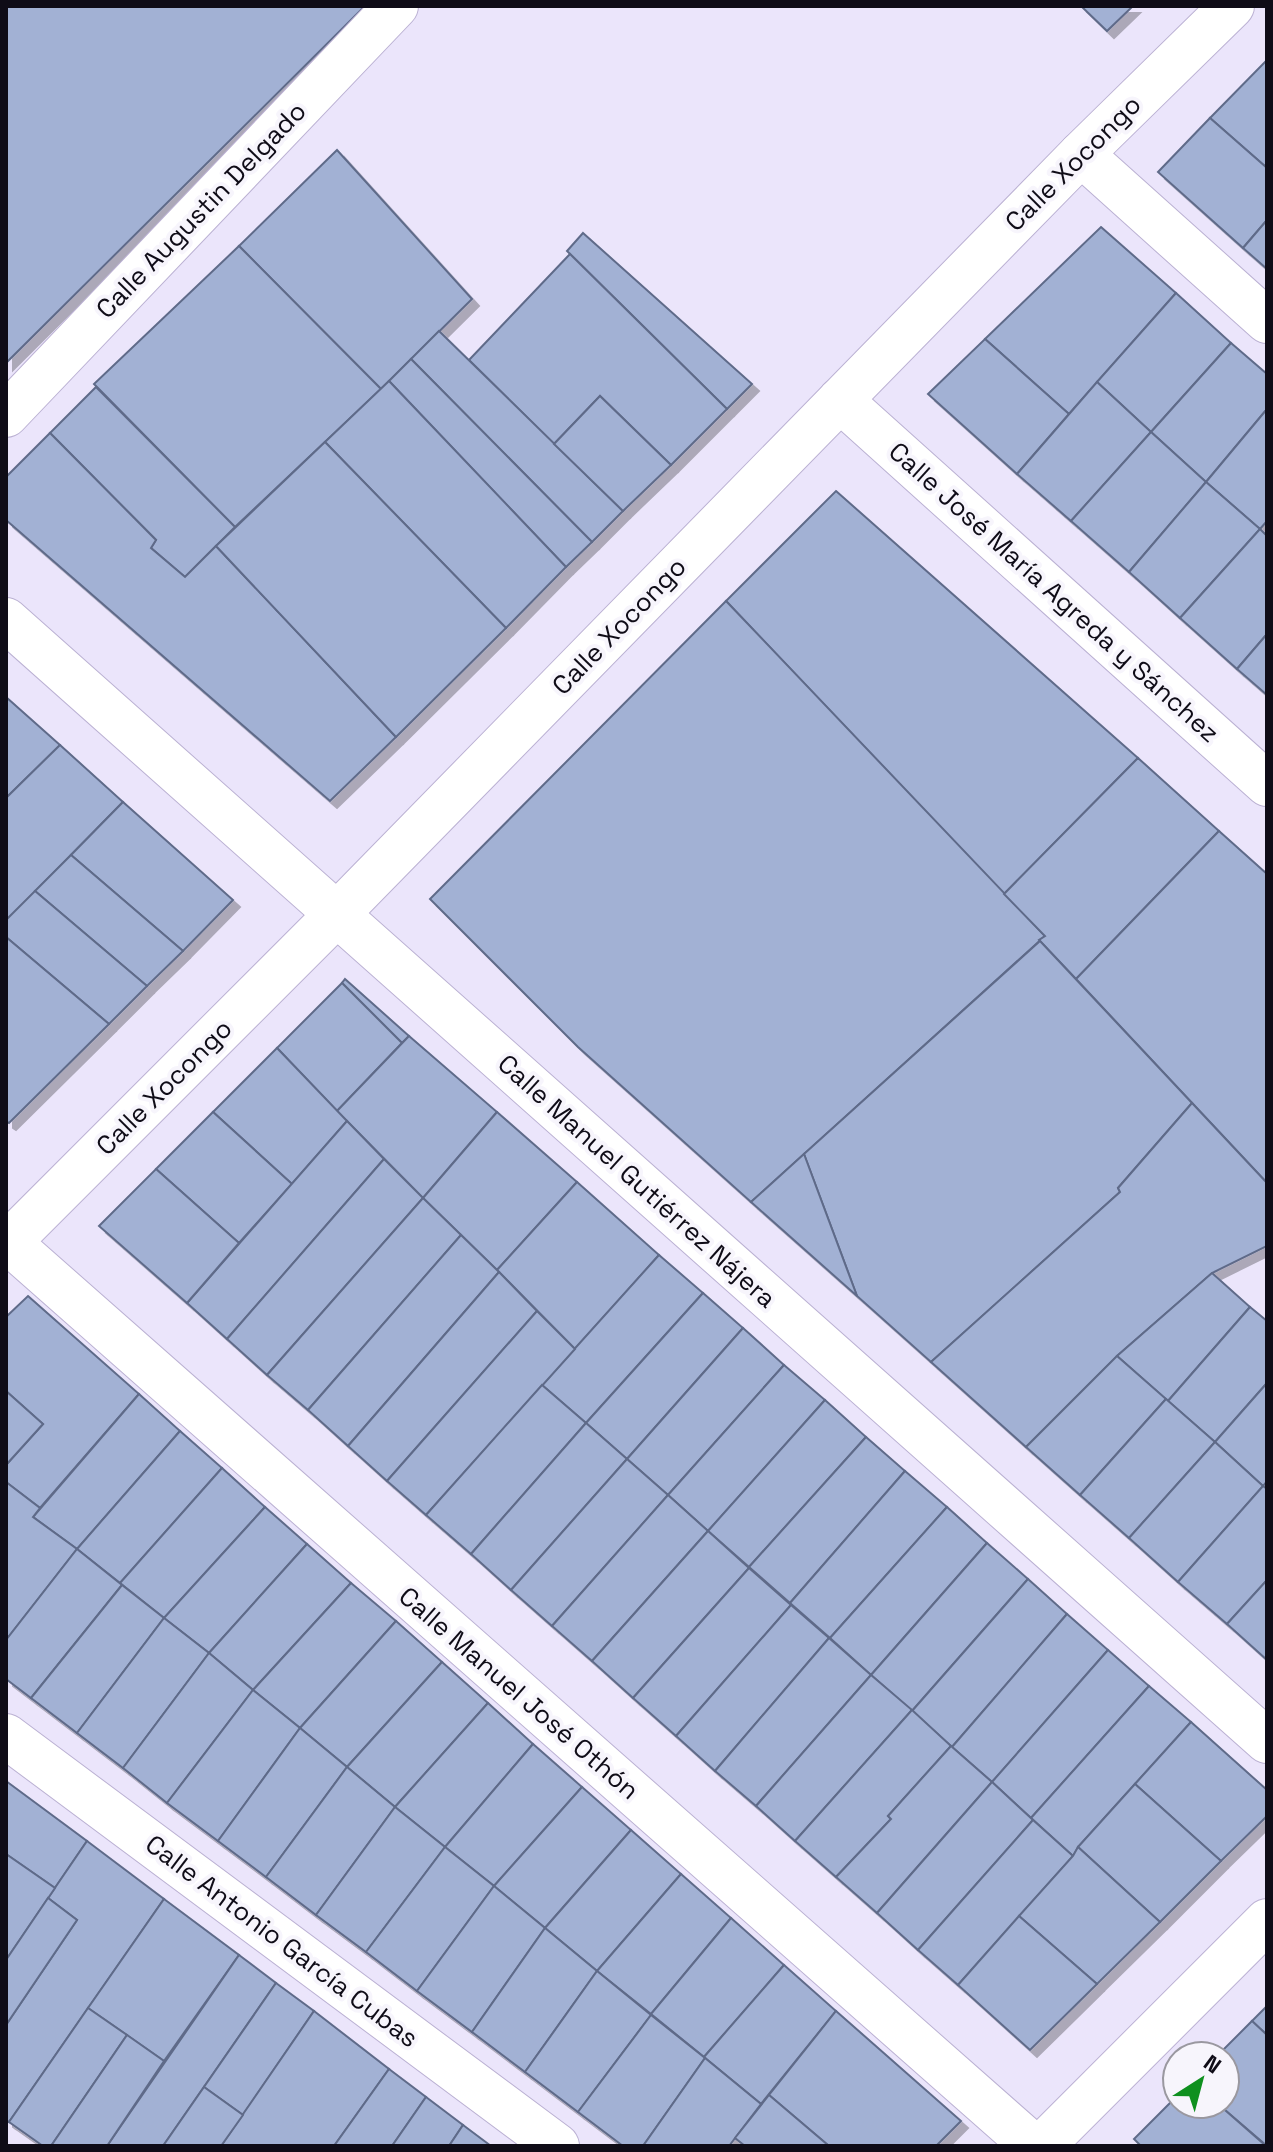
<svg xmlns="http://www.w3.org/2000/svg" width="1273" height="2152" font-family="'Space Grotesk',sans-serif">
<style>
.building{fill:#a2b1d4;stroke:#5f6b89;stroke-width:2;filter:url(#shadow)}
.lines{fill:none;stroke-linecap:round;stroke-linejoin:round}
.street-casing{stroke:#bbb1d3;stroke-width:46}
.secondary-casing{stroke:#bbb1d3;stroke-width:46}
.street{stroke:#fff;stroke-width:44}
.secondary{stroke:#fff;stroke-width:44}
.labels{text-anchor:middle;dominant-baseline:central;stroke-width:8;stroke-linejoin:round;paint-order:stroke}
.street-label{font-size:26px;fill:#0f0c17;stroke:#f7f5fc}
</style>
<defs>
<filter id="shadow"><feDropShadow dx="7" dy="7" stdDeviation="0" flood-color="#0004"/></filter>
</defs>
<rect width="100%" height="100%" fill="#ebe5fb"/>
<g class="building">
<polygon points="6,6 365,6 6,363"/>
<polygon points="1081,6 1133,6 1107,31"/>
<polygon points="1265,62 1267,63 1267,168 1210,118"/>
<polygon points="1210,118 1267,168 1267,220 1243,248 1158,172"/>
<polygon points="337,150 472,299 381,389 239,246"/>
<polygon points="1267,220 1267,269 1243,248"/>
<polygon points="1101,227 1176,293 1069,414 985,339"/>
<polygon points="583,233 752,384 727,409 567,251"/>
<polygon points="239,246 381,389 235,527 94,384"/>
<polygon points="570,254 727,409 671,465 600,396 554,444 469,360"/>
<polygon points="1176,293 1231,343 1151,432 1097,382"/>
<polygon points="439,331 623,511 592,542 411,359"/>
<polygon points="985,339 1069,414 1017,474 928,394"/>
<polygon points="1231,343 1267,374 1267,409 1206,482 1151,432"/>
<polygon points="411,359 592,542 566,567 389,381"/>
<polygon points="389,381 566,567 506,628 325,442"/>
<polygon points="1097,382 1151,432 1071,521 1017,474"/>
<polygon points="96,387 235,527 185,577 151,548 156,540 50,433"/>
<polygon points="600,396 671,465 623,511 554,444"/>
<polygon points="1267,409 1267,521 1260,529 1206,482"/>
<polygon points="1151,432 1206,482 1129,572 1071,521"/>
<polygon points="50,433 156,540 151,548 185,577 216,546 396,737 330,801 6,520 6,477"/>
<polygon points="325,442 506,628 396,737 216,546"/>
<polygon points="1206,482 1260,529 1180,618 1129,572"/>
<polygon points="836,491 1138,758 1004,894 726,601"/>
<polygon points="1260,529 1267,536 1267,634 1237,669 1180,618"/>
<polygon points="726,601 1045,936 751,1202 578,1047 430,899"/>
<polygon points="1267,634 1267,695 1237,669"/>
<polygon points="6,697 60,745 6,798"/>
<polygon points="60,745 123,802 7,920 6,798"/>
<polygon points="1138,758 1219,831 1076,979 1039,940 1045,936 1004,894"/>
<polygon points="123,802 233,900 183,951 71,855"/>
<polygon points="1219,831 1267,874 1267,1183 1076,979"/>
<polygon points="71,855 183,951 147,986 35,891"/>
<polygon points="35,891 147,986 109,1024 6,937 6,920"/>
<polygon points="6,937 109,1024 9,1123 6,1121"/>
<polygon points="1040,941 1192,1103 1118,1188 1120,1192 931,1362 857,1296 804,1154"/>
<polygon points="345,979 409,1036 402,1043 342,983"/>
<polygon points="342,983 402,1043 337,1111 277,1048"/>
<polygon points="409,1036 497,1112 423,1198 337,1111"/>
<polygon points="277,1048 347,1121 292,1184 213,1112"/>
<polygon points="1192,1103 1267,1183 1267,1246 1212,1273 1117,1356 1026,1447 931,1362 1120,1192 1118,1188"/>
<polygon points="213,1112 292,1184 239,1243 156,1169"/>
<polygon points="497,1112 577,1182 497,1270 423,1198"/>
<polygon points="347,1121 384,1159 227,1339 187,1303"/>
<polygon points="804,1154 857,1296 751,1202"/>
<polygon points="384,1159 423,1198 267,1375 227,1339"/>
<polygon points="156,1169 239,1243 187,1303 99,1226"/>
<polygon points="577,1182 659,1255 575,1349 497,1270"/>
<polygon points="423,1198 461,1235 308,1410 267,1375"/>
<polygon points="461,1235 499,1272 348,1446 308,1410"/>
<polygon points="659,1255 703,1293 586,1423 542,1385"/>
<polygon points="499,1272 537,1311 387,1481 348,1446"/>
<polygon points="1212,1273 1250,1307 1168,1401 1117,1356"/>
<polygon points="703,1293 743,1328 627,1459 586,1423"/>
<polygon points="28,1296 139,1394 40,1508 6,1482 6,1465 43,1424 6,1391 6,1317"/>
<polygon points="1250,1307 1267,1321 1267,1383 1215,1442 1168,1401"/>
<polygon points="537,1311 575,1349 426,1515 387,1481"/>
<polygon points="743,1328 784,1365 668,1495 627,1459"/>
<polygon points="1117,1356 1166,1399 1080,1495 1026,1447"/>
<polygon points="784,1365 825,1400 708,1531 668,1495"/>
<polygon points="1267,1383 1267,1481 1263,1486 1215,1442"/>
<polygon points="542,1385 586,1423 471,1554 426,1515"/>
<polygon points="6,1391 43,1424 6,1465"/>
<polygon points="139,1394 180,1431 77,1549 33,1517"/>
<polygon points="1166,1399 1215,1442 1129,1538 1080,1495"/>
<polygon points="825,1400 866,1437 749,1567 708,1531"/>
<polygon points="586,1423 627,1459 511,1590 471,1554"/>
<polygon points="180,1431 222,1468 120,1583 77,1549"/>
<polygon points="866,1437 905,1471 790,1603 749,1567"/>
<polygon points="1215,1442 1263,1486 1178,1582 1129,1538"/>
<polygon points="627,1459 668,1495 552,1626 511,1590"/>
<polygon points="222,1468 265,1507 164,1618 120,1583"/>
<polygon points="905,1471 947,1507 830,1638 790,1603"/>
<polygon points="6,1482 40,1508 33,1517 77,1549 6,1640"/>
<polygon points="1263,1486 1267,1489 1267,1580 1227,1624 1178,1582"/>
<polygon points="668,1495 708,1531 592,1661 552,1626"/>
<polygon points="265,1507 307,1544 209,1653 164,1618"/>
<polygon points="947,1507 987,1543 871,1675 830,1638"/>
<polygon points="708,1531 749,1568 633,1698 592,1661"/>
<polygon points="987,1543 1028,1579 912,1711 871,1675"/>
<polygon points="307,1544 351,1583 253,1690 209,1653"/>
<polygon points="77,1549 122,1585 31,1698 6,1679 6,1640"/>
<polygon points="749,1568 791,1605 676,1736 633,1698"/>
<polygon points="1028,1579 1067,1614 952,1747 912,1711"/>
<polygon points="1267,1580 1267,1660 1227,1624"/>
<polygon points="351,1583 396,1621 300,1728 253,1690"/>
<polygon points="122,1585 164,1618 77,1733 31,1698"/>
<polygon points="791,1605 829,1638 715,1771 676,1736"/>
<polygon points="1067,1614 1108,1650 992,1782 952,1747"/>
<polygon points="164,1618 209,1653 123,1768 77,1733"/>
<polygon points="396,1621 442,1662 347,1767 300,1728"/>
<polygon points="829,1638 871,1675 756,1806 715,1771"/>
<polygon points="1108,1650 1149,1686 1031,1818 992,1782"/>
<polygon points="209,1653 253,1690 167,1803 123,1768"/>
<polygon points="442,1662 488,1703 395,1807 347,1767"/>
<polygon points="871,1675 912,1710 795,1841 756,1806"/>
<polygon points="1149,1686 1191,1722 1078,1847 1073,1856 1031,1818"/>
<polygon points="253,1690 300,1728 218,1841 167,1803"/>
<polygon points="488,1703 533,1744 445,1847 395,1807"/>
<polygon points="912,1710 951,1746 888,1816 891,1819 836,1877 795,1841"/>
<polygon points="1191,1722 1267,1790 1267,1816 1221,1861 1135,1784"/>
<polygon points="300,1728 347,1767 266,1877 218,1841"/>
<polygon points="533,1744 582,1787 494,1886 445,1847"/>
<polygon points="951,1746 992,1782 877,1913 836,1877 891,1819 888,1816"/>
<polygon points="347,1767 395,1807 316,1915 266,1877"/>
<polygon points="6,1781 87,1841 55,1888 6,1854"/>
<polygon points="992,1782 1033,1820 918,1950 877,1913"/>
<polygon points="1135,1784 1221,1861 1160,1922 1078,1847"/>
<polygon points="582,1787 631,1830 545,1928 494,1886"/>
<polygon points="395,1807 445,1847 366,1952 316,1915"/>
<polygon points="1033,1820 1073,1856 958,1985 918,1950"/>
<polygon points="631,1830 681,1874 597,1971 545,1928"/>
<polygon points="87,1841 164,1899 9,2122 6,2120 6,2025 77,1920 48,1898"/>
<polygon points="445,1847 494,1886 417,1991 366,1952"/>
<polygon points="1078,1847 1160,1922 1097,1984 1019,1916 1073,1856"/>
<polygon points="6,1854 55,1888 6,1960"/>
<polygon points="681,1874 731,1918 651,2014 597,1971"/>
<polygon points="494,1886 545,1928 472,2032 417,1991"/>
<polygon points="48,1898 77,1920 6,2025 6,1960"/>
<polygon points="164,1899 239,1955 164,2061 88,2008"/>
<polygon points="1019,1916 1097,1984 1030,2050 958,1985"/>
<polygon points="731,1918 784,1965 704,2057 651,2014"/>
<polygon points="545,1928 597,1971 525,2072 472,2032"/>
<polygon points="239,1955 276,1983 163,2146 107,2146"/>
<polygon points="784,1965 836,2011 761,2104 704,2057"/>
<polygon points="597,1971 651,2015 578,2112 525,2072"/>
<polygon points="276,1983 314,2011 243,2115 204,2087"/>
<polygon points="1267,2006 1267,2035 1252,2021"/>
<polygon points="88,2008 127,2035 51,2146 43,2146 9,2122"/>
<polygon points="314,2011 389,2069 334,2146 221,2146"/>
<polygon points="836,2011 961,2121 936,2146 829,2146 769,2095"/>
<polygon points="651,2015 705,2058 643,2146 623,2146 578,2112"/>
<polygon points="1252,2021 1267,2035 1267,2146 1218,2104 1225,2104 1225,2056 1217,2056"/>
<polygon points="127,2035 164,2061 107,2146 51,2146"/>
<polygon points="705,2058 761,2104 729,2146 643,2146"/>
<polygon points="389,2069 426,2097 392,2146 334,2146"/>
<polygon points="204,2087 243,2115 221,2146 163,2146"/>
<polygon points="769,2095 829,2146 745,2146 735,2138"/>
<polygon points="1177,2096 1177,2104 1218,2104 1266,2146 1141,2146 1134,2139"/>
<polygon points="426,2097 463,2125 449,2146 392,2146"/>
<polygon points="463,2125 491,2146 449,2146"/>
</g>
<g class="lines">
<g class="street-casing">
<g id="street">
<polyline points="1081,154 1267,321"/>
<polyline points="840,400 1267,784"/>
<polyline points="6,415 396,6"/>
<polyline points="6,620 1267,1741"/>
<polyline points="6,1240 1033,2146"/>
<polyline points="6,1736 557,2146"/>
</g>
</g>
<g class="secondary-casing">
<g id="secondary">
<polyline points="6,1245 337,914 1081,154 1232,6"/>
<polyline points="1042,2146 1267,1921"/>
</g>
</g>
<use href="#street" class="street"/>
<use href="#secondary" class="secondary"/>
</g>
<g class="labels">
<g class="street-label">
<text transform="translate(1073 163) rotate(-45)">Calle Xocongo</text>
<text transform="translate(201 210) rotate(-46)">Calle Augustin Delgado</text>
<text transform="translate(1054 592) rotate(42)">Calle José María Agreda y Sánchez</text>
<text transform="translate(619 626) rotate(-46)">Calle Xocongo</text>
<text transform="translate(164 1087) rotate(-45)">Calle Xocongo</text>
<text transform="translate(637 1181) rotate(42)">Calle Manuel Gutiérrez Nájera</text>
<text transform="translate(519 1693) rotate(41)">Calle Manuel José Othón</text>
<text transform="translate(282 1941) rotate(37)">Calle Antonio García Cubas</text>
</g>
</g>
<rect width="1273" height="2152" fill="none" stroke="#0f0c17" stroke-width="16"/>
<g transform="translate(1201 2080) rotate(36)"><circle r="38" fill="#f7f5fc" stroke="#9a98a0" stroke-width="2"/>
<path d="M0-6L14 30L0 20L-14 30Z" fill="#0f901f"/>
<text y="-12" font-size="22" font-weight="bold" text-anchor="middle" fill="#0f0c17">N</text>
</g>
</svg>
